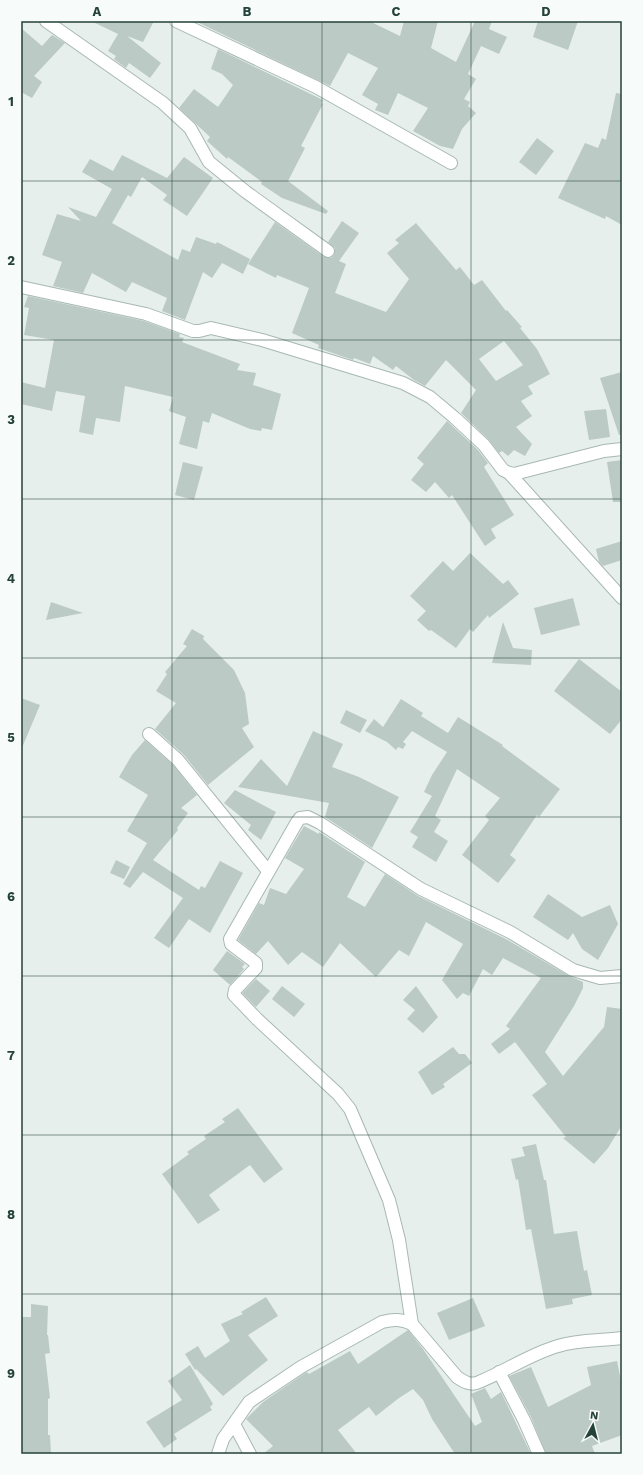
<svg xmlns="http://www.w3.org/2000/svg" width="643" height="1475" font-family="'Work Sans',sans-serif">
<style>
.building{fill:#bbcac4;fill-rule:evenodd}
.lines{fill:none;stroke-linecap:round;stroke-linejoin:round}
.street-casing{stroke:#a8b8b2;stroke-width:14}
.street{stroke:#fff;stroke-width:12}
.grid{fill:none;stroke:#24423a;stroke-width:1;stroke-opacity:0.55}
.neatline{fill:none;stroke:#24423a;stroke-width:1.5}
.grid-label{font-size:13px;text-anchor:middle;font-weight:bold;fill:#24423a}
</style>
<rect width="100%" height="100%" fill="#e6efeb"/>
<g class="building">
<polygon points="91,21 154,21 143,42 127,36 161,63 150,78 129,63 126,68 114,59 116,56 108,51 118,34"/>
<polygon points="195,21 369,21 400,36 404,21 438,21 431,48 456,62 475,21 492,21 489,29 507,37 499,54 481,46 468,74 476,79 464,99 470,102 468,106 476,113 462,129 453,149 440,146 413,131 428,108 398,93 388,115 375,110 378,104 362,95 378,68 348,53 330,86"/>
<polygon points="538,21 578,21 568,50 533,37"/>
<polygon points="21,28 42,46 52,35 65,43 34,76 42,82 32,98 21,92"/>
<polygon points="218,49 323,100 321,103 323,104 301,146 305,148 288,181 328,211 326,214 282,198 261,184 262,182 228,157 227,159 207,141 210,137 179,108 194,89 218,107 233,85 222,74 211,69"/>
<polygon points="616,93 622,94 622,225 606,216 605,219 558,198 585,143 598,148 602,138 606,140"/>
<polygon points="537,138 554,151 536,175 519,162"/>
<polygon points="122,155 167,178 184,157 213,178 187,216 163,200 167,195 142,177 131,197 128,195 112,223 178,260 182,249 190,252 196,237 216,244 217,242 250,259 243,274 222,263 212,278 203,272 185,320 162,311 167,298 132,282 126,292 92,273 83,293 53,286 62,262 42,255 57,214 81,221 68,207 96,217 112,189 82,172 90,159 113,171"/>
<path d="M342,221L359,233L339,261L346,264L335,293L386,312L409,279L387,253L399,243L395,240L416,223L456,270L460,267L474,285L482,280L506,311L507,310L522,327L520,328L537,349L550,374L528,386L533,394L521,401L532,416L516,427L532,444L525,456L514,450L508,456L502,451L499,453L489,440L461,413L476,390L446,360L425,386L414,380L396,366L393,370L373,356L370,364L354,358L353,360L318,348L319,345L292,333L309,288L277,275L276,278L248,264L275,222L324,257L331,258L334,255L335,248L328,242ZM504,341L523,365L496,381L479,359Z"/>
<polygon points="28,296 144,321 180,334 179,337 184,338 182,342 240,364 237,370 256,373 253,385 281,394 272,430 262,428 261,431 250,429 212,413 209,423 203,421 197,449 179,444 186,417 169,411 173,397 125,386 120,422 96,418 93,435 79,432 85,396 56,391 52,411 21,404 21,382 45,388 54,340 24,335 29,308 24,307"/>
<polygon points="622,372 622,435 619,435 600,378"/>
<polygon points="606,409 610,437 589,440 584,411"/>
<polygon points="447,421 478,450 488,463 484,467 514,515 491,529 496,538 485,546 452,495 449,498 435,482 426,492 411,480 424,464 417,458"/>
<polygon points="622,460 622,502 613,502 607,462"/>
<polygon points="183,462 203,467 194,500 175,495"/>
<polygon points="622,541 622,560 603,566 599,562 596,549"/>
<polygon points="470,553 503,584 508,580 519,594 489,618 488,615 473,632 470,629 456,648 431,630 429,631 417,620 426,611 410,596 443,561 453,571"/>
<polygon points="573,598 580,625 541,635 534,608"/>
<polygon points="51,602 83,613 46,620"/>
<polygon points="503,622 513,648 532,650 531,665 492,663"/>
<polygon points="192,629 204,636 203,639 234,670 245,693 249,724 242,728 254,747 208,785 184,755 155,729 176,703 156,691 167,674 165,672 187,646 183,644"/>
<polygon points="579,659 622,692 622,719 610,734 554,691"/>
<polygon points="21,698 40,705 21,750"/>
<polygon points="401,699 423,713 421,716 448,733 458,717 503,745 502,746 560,789 539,817 537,815 510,855 516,860 498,883 462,855 489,820 485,816 500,798 457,769 435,816 441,820 434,832 448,841 436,862 412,847 418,837 410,832 432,796 424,792 432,775 447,752 412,731 403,742 406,744 403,749 398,747 396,750 387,742 365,731 374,719 383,727"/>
<polygon points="346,710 367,720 360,733 340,723"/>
<polygon points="313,731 343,744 332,767 359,777 399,797 372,848 325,817 329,803 238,787 261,759 287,786"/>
<polygon points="145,740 173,765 197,795 181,808 188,813 177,828 178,830 153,860 199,890 201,886 205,888 220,861 243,873 210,933 189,919 169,948 154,938 183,898 143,872 130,888 123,884 147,843 127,831 148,795 119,777 132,755"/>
<polygon points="235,790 276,812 261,840 248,830 251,825 224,803"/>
<polygon points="304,826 319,834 319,832 365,862 347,897 365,907 385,874 418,896 506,939 569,976 583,982 583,988 574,1006 545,1052 563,1076 604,1027 607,1007 622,1009 622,1125 608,1148 594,1164 563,1138 566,1137 532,1095 547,1084 515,1042 499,1054 491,1044 510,1029 506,1026 541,978 503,958 492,975 483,969 469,996 463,993 457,999 442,980 463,944 426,922 409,956 399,950 376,977 340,943 323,967 302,952 288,965 268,941 256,954 238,940 259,903 264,905 270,888 286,894 304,869 285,858"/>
<polygon points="116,860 130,867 124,879 110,873"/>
<polygon points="548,894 582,917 610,905 618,924 598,960 582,949 573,933 568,940 533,917"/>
<polygon points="227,951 245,964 242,967 244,969 230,985 213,970"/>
<polygon points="256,979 270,991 256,1007 242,993"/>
<polygon points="282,986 305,1004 294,1017 272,999"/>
<polygon points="416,986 438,1017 423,1033 407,1019 415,1010 403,1000"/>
<polygon points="453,1047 459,1054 465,1054 472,1063 443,1084 445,1087 432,1095 418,1072"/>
<polygon points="238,1108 283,1169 264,1183 250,1165 209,1195 220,1210 198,1224 162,1174 189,1154 187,1152 206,1139 204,1136 225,1122 222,1119"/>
<polygon points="536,1144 544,1180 546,1180 554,1234 577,1231 584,1271 587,1270 592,1295 572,1299 573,1304 546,1309 531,1229 526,1230 518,1179 516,1180 511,1159 525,1156 522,1147"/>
<polygon points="266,1297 278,1316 248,1335 268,1360 223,1396 196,1369 195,1370 185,1354 198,1346 205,1358 230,1341 221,1324 243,1314 241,1312"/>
<polygon points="473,1298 485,1326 449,1340 437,1313"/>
<polygon points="31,1304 48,1306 47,1335 48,1335 50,1353 45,1354 50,1398 48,1399 48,1435 50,1435 51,1454 21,1454 21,1317 31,1317"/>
<polygon points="408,1330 423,1349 475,1426 482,1422 471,1394 485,1388 491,1399 501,1392 531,1454 455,1454 432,1419 423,1400 413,1389 399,1398 376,1416 369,1407 338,1430 357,1454 263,1454 273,1446 246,1419 263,1402 305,1373 307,1372 309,1374 350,1351 358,1364"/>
<polygon points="617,1361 622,1386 622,1435 592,1446 595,1454 546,1454 531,1417 509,1376 531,1367 548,1407 591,1385 587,1367"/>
<polygon points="190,1365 213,1404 210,1407 212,1410 174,1434 177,1439 164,1448 146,1422 182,1400 168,1381"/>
</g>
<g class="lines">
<g class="street-casing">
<g id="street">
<polyline points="46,21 163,103 190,128 209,162 246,192 328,251"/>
<polyline points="176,21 316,87 451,163"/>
<polyline points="21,287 146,314 193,331 199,331 211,328 262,340 403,383 430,397 455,418 484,445 503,470 509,473 622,598"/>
<polyline points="509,473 514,474 604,451 622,449"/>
<polyline points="149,734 178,760 268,871"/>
<polyline points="412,1324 399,1240 389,1200 350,1109 338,1094 257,1019 234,995 235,990 253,971 256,968 256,963 231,944 230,939 297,822 300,818 308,817 320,823 421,889 510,932 573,970 600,978 622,976"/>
<polyline points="499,1372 524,1420 539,1454"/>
<polyline points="234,1424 250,1454"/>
<path d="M218,1454L223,1439L249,1402L301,1367L382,1322C394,1319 401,1319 412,1324L457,1377C464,1382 471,1386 479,1382C506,1371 530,1354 558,1346C579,1339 600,1341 622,1338"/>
</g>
</g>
<use href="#street" class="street"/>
</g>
<path class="grid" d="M172,21V1454M322,21V1454M471,21V1454M21,181H622M21,340H622M21,499H622M21,658H622M21,817H622M21,976H622M21,1135H622M21,1294H622"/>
<rect width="643" height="1475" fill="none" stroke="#f7fbf9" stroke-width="44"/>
<g transform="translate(593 1425) rotate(7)" stroke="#f7fbf9" stroke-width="3" paint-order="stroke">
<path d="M0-3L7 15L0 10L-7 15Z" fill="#24423a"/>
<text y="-6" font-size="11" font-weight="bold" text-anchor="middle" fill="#24423a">N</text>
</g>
<rect x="22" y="22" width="599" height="1431" class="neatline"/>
<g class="grid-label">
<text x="97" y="16">A</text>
<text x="247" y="16">B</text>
<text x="396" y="16">C</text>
<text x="546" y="16">D</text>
<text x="11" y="106">1</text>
<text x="11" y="265">2</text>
<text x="11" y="424">3</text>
<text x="11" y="583">4</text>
<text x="11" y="742">5</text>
<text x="11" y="901">6</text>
<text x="11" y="1060">7</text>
<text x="11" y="1219">8</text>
<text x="11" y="1378">9</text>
</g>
</svg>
